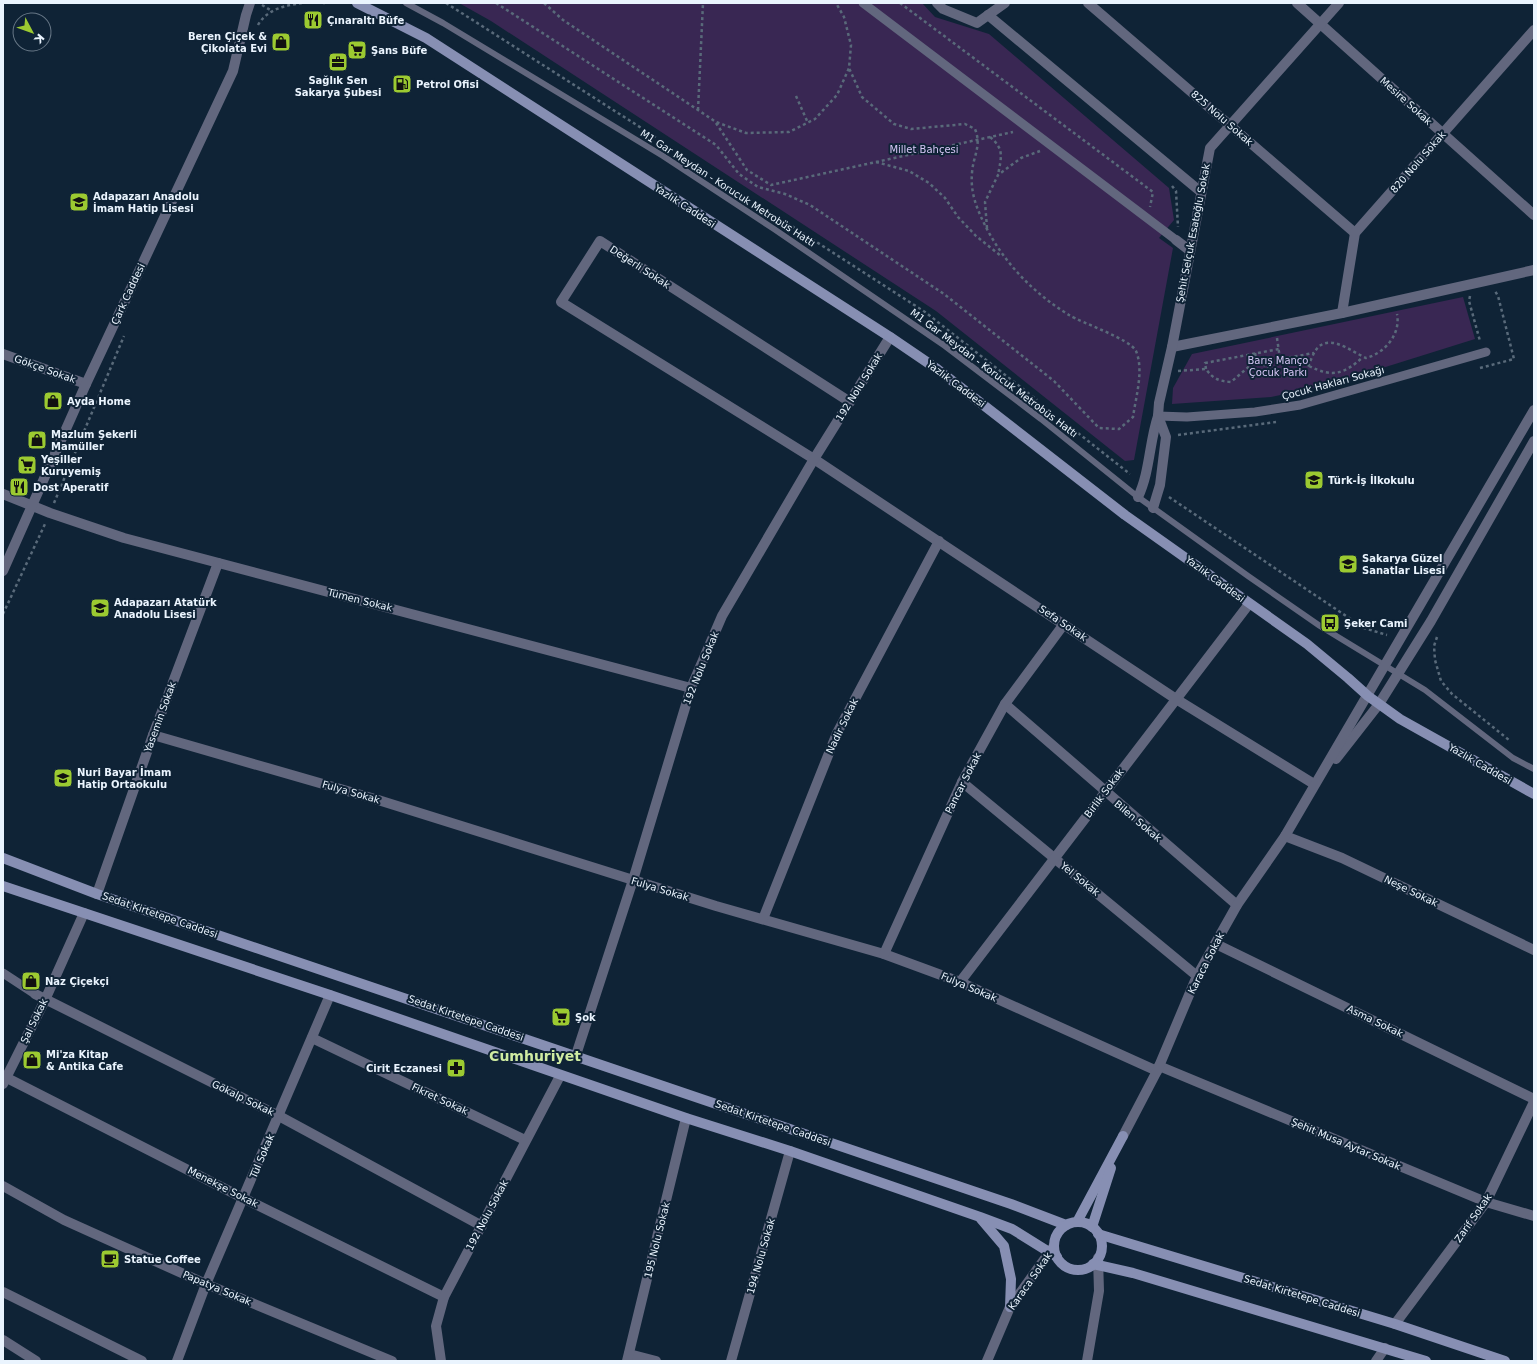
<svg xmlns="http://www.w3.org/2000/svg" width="1537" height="1364" font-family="'DejaVu Sans',sans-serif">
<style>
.green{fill:#392753}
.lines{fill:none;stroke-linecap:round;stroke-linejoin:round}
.path{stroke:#596a7a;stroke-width:2.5;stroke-dasharray:3 3;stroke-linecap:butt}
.service{stroke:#62677e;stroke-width:6}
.pedestrian{stroke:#62677e;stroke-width:9}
.minor{stroke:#62677e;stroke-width:10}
.tertiary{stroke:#62677e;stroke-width:10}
.secondary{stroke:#878fb3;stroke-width:10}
.labels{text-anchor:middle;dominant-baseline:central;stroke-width:4;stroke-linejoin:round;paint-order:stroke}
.poi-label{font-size:10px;font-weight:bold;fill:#eaf4fe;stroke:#0f2336;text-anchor:start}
.street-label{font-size:10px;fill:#eaf4fe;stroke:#0f2336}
.park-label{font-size:10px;fill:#d7c7f6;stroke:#0f2336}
.district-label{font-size:14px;font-weight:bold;fill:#d0eca2;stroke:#0f2336}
</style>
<rect width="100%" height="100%" fill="#0f2336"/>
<g class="green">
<polygon points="459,3 922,3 935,17 989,34 1169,188 1174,220 1159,238 1173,248 1134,460 1125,461 936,311 491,21"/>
<polygon points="1463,297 1475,339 1328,385 1271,397 1172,404 1173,388 1192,354"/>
</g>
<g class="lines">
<g class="path">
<polyline points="323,3 325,3"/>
<polyline points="446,3 657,138"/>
<path d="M496,3L716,145L739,174L758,187L785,194L810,205L944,294L1054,381L1099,428L1119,429L1133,417C1136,396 1144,370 1136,351C1130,339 1082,323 1069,315C1035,294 1007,266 988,231C978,212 970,194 972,173C973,156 982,146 975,129L965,124L911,129L894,124L862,97L849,68"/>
<polyline points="544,3 563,20 716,122 746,133 789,132 815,119 837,95 849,68 851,45 844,17 836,3"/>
<polyline points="900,3 1153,192 1150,207"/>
<polyline points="262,5 272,11"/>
<path d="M258,25C267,9 286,5 303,3"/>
<polyline points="796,96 808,123"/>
<polyline points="698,110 703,3"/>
<polyline points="716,123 747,170 771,185 1013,132"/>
<path d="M990,137C1005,149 1001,158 998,175"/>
<polyline points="876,162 909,171 929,183 945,198 958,217 976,236 1001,256"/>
<polyline points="1172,186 1176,191 1178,227"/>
<polyline points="787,223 925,312 1037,400"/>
<polyline points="987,228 985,202 998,175 1021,158 1040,151"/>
<polyline points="1470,296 1469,301 1480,341"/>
<polyline points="1277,338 1280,359 1314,353"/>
<polyline points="1255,353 1257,364"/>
<path d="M1309,366C1333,378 1344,374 1363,357"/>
<polyline points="1480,368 1514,359 1498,296 1495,291"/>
<polyline points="1206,369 1205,363 1279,349"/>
<path d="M1178,371L1206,369C1213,379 1219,381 1231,382L1252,364L1261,363L1281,376L1293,377L1304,374C1308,368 1310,361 1313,355C1325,329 1350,351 1366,358C1385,353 1401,334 1397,314"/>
<polyline points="1078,433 1130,474"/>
<polyline points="1178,435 1276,422"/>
<polyline points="1169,497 1364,628 1387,635"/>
<polyline points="54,503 124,336"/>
<polyline points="3,614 45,524"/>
<polyline points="1437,637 1434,646 1435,660 1441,681 1452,694 1509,740"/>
</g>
<polyline class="service" points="406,3 443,23 663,156 774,229 945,346 1041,419 1138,497 1248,576 1320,626 1425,690 1513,758 1534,769"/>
<g class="pedestrian">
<polyline points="863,3 1176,240"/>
<polyline points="1158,416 1187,417 1255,412 1300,405 1486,352"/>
<polyline points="3,973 35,994"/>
</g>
<g class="minor">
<polyline points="937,3 943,9 977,23 1005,3"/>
<polyline points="1088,3 1355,233"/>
<polyline points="1297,3 1534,215"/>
<polyline points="988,15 1201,192"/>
<polyline points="1176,240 1189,250"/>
<polyline points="1342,313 1355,233 1534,30"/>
<polyline points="1172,347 1342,313 1534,270"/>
<polyline points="3,354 86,384"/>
<polyline points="850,402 600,241 561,302 814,459 1176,699 1314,784"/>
<polyline points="3,494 50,513 124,538 691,688"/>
<path d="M1138,497C1150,472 1149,443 1158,416"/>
<polyline points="1153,508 1160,485 1166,437 1158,416 1159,403 1172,347 1210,148 1339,3"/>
<polyline points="1005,704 1237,905"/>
<polyline points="153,735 375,799 716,906 884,954 960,982 1157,1071"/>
<polyline points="1336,759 1379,704 1431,621 1534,441"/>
<polyline points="962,782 1197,976"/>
<polyline points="1285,836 1342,858 1534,950"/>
<polyline points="97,894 153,735 218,563"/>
<polyline points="763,919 837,733 939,541"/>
<polyline points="1216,944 1534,1099"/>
<polyline points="884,954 962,782 1005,704 1064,624"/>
<polyline points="960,982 1249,604"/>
<polyline points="35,994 279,1116 482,1226"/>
<polyline points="312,1038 525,1140"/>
<polyline points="576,1055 633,880 691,688 722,616 814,459 890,337"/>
<polyline points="1159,1066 1486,1202 1534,1216"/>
<polyline points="7,1078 243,1198 444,1297"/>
<polyline points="3,1084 45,1000 84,913"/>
<polyline points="1123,1136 1157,1071 1197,976 1237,905 1285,836 1534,410"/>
<polyline points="3,1186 64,1220 206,1284 392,1361"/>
<polyline points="3,1292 142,1361"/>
<polyline points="1395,1324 1486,1202 1534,1102"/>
<polyline points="3,1340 36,1361"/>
<polyline points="629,1354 656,1361"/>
<polyline points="177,1361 206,1284 330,995"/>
<polyline points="441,1361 436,1326 444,1297 560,1076"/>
<polyline points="627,1361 686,1118"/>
<polyline points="731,1361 790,1151"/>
<polyline points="987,1361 1010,1307 1054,1246"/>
<polyline points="1087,1361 1099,1291 1098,1258"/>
<polyline points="1376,1361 1385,1348"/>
</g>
<polyline class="tertiary" points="3,571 86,384 233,71 246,15 250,3"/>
<g class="secondary">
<polyline points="357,3 426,38 890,337 937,369 1125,515 1307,644 1348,678 1368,696 1400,719 1534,794"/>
<polyline points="3,858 97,894 1011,1204 1066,1225"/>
<polyline points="3,886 330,995 686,1118 790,1151 980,1217 1012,1229 1057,1257"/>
<polyline points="981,1219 1004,1246 1011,1279 1010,1307"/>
<polyline points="1077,1222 1123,1136"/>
<circle cx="1078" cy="1246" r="24"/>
<polyline points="1092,1227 1111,1168"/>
<polyline points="1098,1234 1395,1324 1505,1361"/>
<polyline points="1093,1264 1133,1273 1426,1361"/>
</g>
</g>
<defs>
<g id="restaurant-square" transform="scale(1)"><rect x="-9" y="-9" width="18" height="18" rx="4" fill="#9cca31" stroke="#0f2336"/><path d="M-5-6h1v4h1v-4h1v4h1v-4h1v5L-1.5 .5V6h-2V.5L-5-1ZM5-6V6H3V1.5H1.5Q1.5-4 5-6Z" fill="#111"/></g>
<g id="shop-square" transform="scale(1)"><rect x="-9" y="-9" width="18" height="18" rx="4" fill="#9cca31" stroke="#0f2336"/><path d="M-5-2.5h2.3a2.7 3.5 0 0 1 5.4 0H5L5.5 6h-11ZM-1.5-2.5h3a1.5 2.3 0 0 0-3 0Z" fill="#111"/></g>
<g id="supermarket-square" transform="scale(1)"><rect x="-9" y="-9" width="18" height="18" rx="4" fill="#9cca31" stroke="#0f2336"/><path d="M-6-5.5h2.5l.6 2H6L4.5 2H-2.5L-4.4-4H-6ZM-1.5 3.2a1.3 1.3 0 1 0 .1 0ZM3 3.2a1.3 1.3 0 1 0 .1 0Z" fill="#111"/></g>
<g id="office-square" transform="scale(1)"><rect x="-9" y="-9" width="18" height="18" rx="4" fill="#9cca31" stroke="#0f2336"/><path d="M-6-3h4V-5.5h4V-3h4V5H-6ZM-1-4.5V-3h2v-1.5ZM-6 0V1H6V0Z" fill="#111"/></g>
<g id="fuel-square" transform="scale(1)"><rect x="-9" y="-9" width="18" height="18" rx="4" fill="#9cca31" stroke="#0f2336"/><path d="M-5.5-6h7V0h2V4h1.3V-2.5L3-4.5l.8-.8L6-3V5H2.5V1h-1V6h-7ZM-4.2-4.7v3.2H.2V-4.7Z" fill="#111"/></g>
<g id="school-square" transform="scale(1)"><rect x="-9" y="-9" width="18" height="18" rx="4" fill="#9cca31" stroke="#0f2336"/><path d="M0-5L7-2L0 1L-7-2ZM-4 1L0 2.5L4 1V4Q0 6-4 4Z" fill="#111"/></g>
<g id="bus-square" transform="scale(1)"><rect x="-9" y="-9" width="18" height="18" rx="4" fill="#9cca31" stroke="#0f2336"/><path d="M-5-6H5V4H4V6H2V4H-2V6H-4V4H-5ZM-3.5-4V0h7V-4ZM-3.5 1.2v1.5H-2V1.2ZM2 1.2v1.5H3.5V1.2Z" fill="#111"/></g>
<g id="pharmacy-square" transform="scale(1)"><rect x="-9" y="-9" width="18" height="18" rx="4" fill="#9cca31" stroke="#0f2336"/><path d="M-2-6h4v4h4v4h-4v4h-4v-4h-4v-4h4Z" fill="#111"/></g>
<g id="cafe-square" transform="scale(1)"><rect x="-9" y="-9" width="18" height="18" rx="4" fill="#9cca31" stroke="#0f2336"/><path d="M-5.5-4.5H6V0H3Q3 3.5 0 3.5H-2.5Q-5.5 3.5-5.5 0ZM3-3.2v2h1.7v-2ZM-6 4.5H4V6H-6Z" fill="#111"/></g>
</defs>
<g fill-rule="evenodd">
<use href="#restaurant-square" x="313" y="20"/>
<use href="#shop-square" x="281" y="42"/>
<use href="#supermarket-square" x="357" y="50"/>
<use href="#office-square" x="338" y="62"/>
<use href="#fuel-square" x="402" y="84"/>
<use href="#school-square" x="79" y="202"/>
<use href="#shop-square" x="53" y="401"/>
<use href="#shop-square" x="37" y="440"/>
<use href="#supermarket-square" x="27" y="465"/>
<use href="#school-square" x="1314" y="480"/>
<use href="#restaurant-square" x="19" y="487"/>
<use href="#school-square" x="1348" y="564"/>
<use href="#school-square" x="100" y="608"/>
<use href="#bus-square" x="1330" y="623"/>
<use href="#school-square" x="63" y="778"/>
<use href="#shop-square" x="31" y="981"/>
<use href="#supermarket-square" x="561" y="1017"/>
<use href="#shop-square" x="32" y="1060"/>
<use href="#pharmacy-square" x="456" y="1068"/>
<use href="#cafe-square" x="110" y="1259"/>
</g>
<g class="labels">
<g class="poi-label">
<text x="327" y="20">Çınaraltı Büfe</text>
<text x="267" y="36" text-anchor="end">Beren Çiçek &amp;<tspan x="267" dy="12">Çikolata Evi</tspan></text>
<text x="371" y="50">Şans Büfe</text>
<text x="338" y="80" text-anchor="middle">Sağlık Sen<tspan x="338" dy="12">Sakarya Şubesi</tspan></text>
<text x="416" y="84">Petrol Ofisi</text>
<text x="93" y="196">Adapazarı Anadolu<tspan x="93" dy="12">İmam Hatip Lisesi</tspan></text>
<text x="67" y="401">Ayda Home</text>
<text x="51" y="434">Mazlum Şekerli<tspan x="51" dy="12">Mamüller</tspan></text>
<text x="41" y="459">Yeşiller<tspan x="41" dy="12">Kuruyemiş</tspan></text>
<text x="1328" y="480">Türk-İş İlkokulu</text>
<text x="33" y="487">Dost Aperatif</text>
<text x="1362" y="558">Sakarya Güzel<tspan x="1362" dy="12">Sanatlar Lisesi</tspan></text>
<text x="114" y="602">Adapazarı Atatürk<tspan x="114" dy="12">Anadolu Lisesi</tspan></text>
<text x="1344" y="623">Şeker Cami</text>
<text x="77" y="772">Nuri Bayar İmam<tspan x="77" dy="12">Hatip Ortaokulu</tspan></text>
<text x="45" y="981">Naz Çiçekçi</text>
<text x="575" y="1017">Şok</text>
<text x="46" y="1054">Mi'za Kitap<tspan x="46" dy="12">&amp; Antika Cafe</tspan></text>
<text x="442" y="1068" text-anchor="end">Cirit Eczanesi</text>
<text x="124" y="1259">Statue Coffee</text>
</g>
<g class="street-label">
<text transform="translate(1406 101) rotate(42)">Mesire Sokak</text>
<text transform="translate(1222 118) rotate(41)">825 Nolu Sokak</text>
<text transform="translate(1418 162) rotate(-49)">820 Nolu Sokak</text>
<text transform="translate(728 188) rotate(33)">M1 Gar Meydan - Korucuk Metrobüs Hattı</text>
<text transform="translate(685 206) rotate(33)">Yazlık Caddesi</text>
<text transform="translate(1193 233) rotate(-79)">Şehit Selçuk Esatoğlu Sokak</text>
<text transform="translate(640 267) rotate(33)">Değerli Sokak</text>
<text transform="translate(128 294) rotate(-65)">Çark Caddesi</text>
<text transform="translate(45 369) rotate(20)">Gökçe Sokak</text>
<text transform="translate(994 373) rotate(37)">M1 Gar Meydan - Korucuk Metrobüs Hattı</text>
<text transform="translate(1333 383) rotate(-15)">Çocuk Hakları Sokağı</text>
<text transform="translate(956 384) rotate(37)">Yazlık Caddesi</text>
<text transform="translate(859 387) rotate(-58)">192 Nolu Sokak</text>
<text transform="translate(1215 579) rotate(36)">Yazlık Caddesi</text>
<text transform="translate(360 600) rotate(14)">Tümen Sokak</text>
<text transform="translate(1063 623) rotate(34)">Sefa Sokak</text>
<text transform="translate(701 668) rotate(-68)">192 Nolu Sokak</text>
<text transform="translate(160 717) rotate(-70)">Yasemin Sokak</text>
<text transform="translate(842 726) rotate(-64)">Nadir Sokak</text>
<text transform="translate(1480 764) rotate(30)">Yazlık Caddesi</text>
<text transform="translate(963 783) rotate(-63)">Pancar Sokak</text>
<text transform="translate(351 792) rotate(16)">Fulya Sokak</text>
<text transform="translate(1104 793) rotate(-53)">Birlik Sokak</text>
<text transform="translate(1138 821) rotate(40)">Bilen Sokak</text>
<text transform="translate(1080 879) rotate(39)">Yel Sokak</text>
<text transform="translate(660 889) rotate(17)">Fulya Sokak</text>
<text transform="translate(1411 891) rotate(26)">Neşe Sokak</text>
<text transform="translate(160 915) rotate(19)">Sedat Kirtetepe Caddesi</text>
<text transform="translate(1206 963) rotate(-63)">Karaca Sokak</text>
<text transform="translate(969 987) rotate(23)">Fulya Sokak</text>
<text transform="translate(466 1018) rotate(19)">Sedat Kirtetepe Caddesi</text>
<text transform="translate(34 1021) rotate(-64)">Şal Sokak</text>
<text transform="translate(1375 1021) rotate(26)">Asma Sokak</text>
<text transform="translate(243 1098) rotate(26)">Gökalp Sokak</text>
<text transform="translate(440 1099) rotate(25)">Fikret Sokak</text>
<text transform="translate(773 1123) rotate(19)">Sedat Kirtetepe Caddesi</text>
<text transform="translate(1346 1144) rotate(23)">Şehit Musa Aytar Sokak</text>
<text transform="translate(262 1156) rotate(-67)">Tül Sokak</text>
<text transform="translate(223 1187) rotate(27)">Menekşe Sokak</text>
<text transform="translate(487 1215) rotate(-62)">192 Nolu Sokak</text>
<text transform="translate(1473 1218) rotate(-55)">Zarif Sokak</text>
<text transform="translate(657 1240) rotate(-76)">195 Nolu Sokak</text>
<text transform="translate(761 1256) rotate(-74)">194 Nolu Sokak</text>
<text transform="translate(1030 1281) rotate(-55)">Karaca Sokak</text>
<text transform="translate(217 1288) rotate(23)">Papatya Sokak</text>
<text transform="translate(1302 1296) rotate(17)">Sedat Kirtetepe Caddesi</text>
</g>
<g class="park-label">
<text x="924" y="149">Millet Bahçesi</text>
<text x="1278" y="360">Barış Manço<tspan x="1278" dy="12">Çocuk Parkı</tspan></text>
</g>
<g class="district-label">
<text x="535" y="1056">Cumhuriyet</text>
</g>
</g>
<rect width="1537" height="1364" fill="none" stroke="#eaf4fe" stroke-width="8"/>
<g transform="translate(32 32) rotate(131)"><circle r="19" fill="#0f2336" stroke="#677786"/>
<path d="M0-3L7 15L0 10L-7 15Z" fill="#9cca31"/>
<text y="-6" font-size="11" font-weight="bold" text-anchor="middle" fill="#eaf4fe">K</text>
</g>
</svg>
